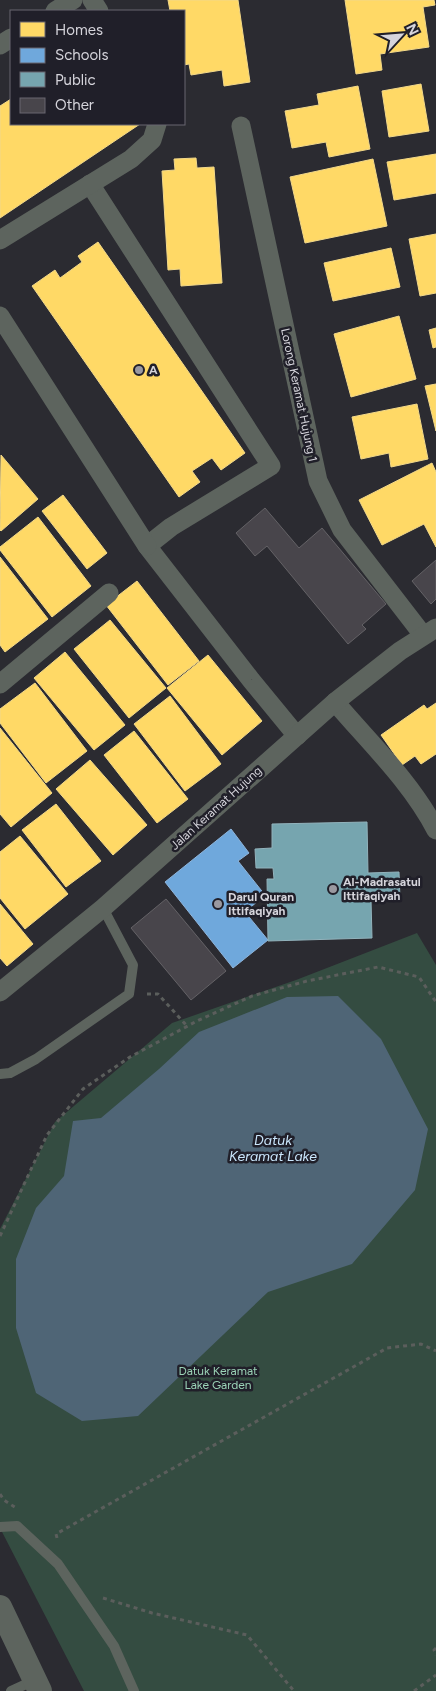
<svg xmlns="http://www.w3.org/2000/svg" width="436" height="1691" font-family="Figtree,sans-serif">
<style>
.green{fill:#344c41}
.water{fill:#4f6576}
.homes{fill:#ffd966;stroke:#f2d889}
.schools{fill:#6fa8dc;stroke:#8eb5dc}
.public{fill:#76a5af;stroke:#92b3bc}
.building{fill:#48454b;stroke:#646266}
.lines{fill:none;stroke-linecap:round;stroke-linejoin:round}
.path{stroke:#5b5e5c;stroke-width:3;stroke-dasharray:4 4;stroke-linecap:butt}
.service{stroke:#5d645e;stroke-width:10}
.minor{stroke:#5d645e;stroke-width:19}
.tertiary{stroke:#5d645e;stroke-width:24}
.poi-dot{fill:#9a99a0;stroke:#201f29;stroke-width:2}
.labels{text-anchor:middle;dominant-baseline:central;stroke-width:5;stroke-linejoin:round;paint-order:stroke}
.poi-label{font-size:12px;font-weight:bold;fill:#d5d4db;stroke:#201f29;text-anchor:start}
.street-label{font-size:12px;fill:#d5d4db;stroke:#201f29}
.park-label{font-size:12px;fill:#9bd3b7;stroke:#201f29}
.water-label{font-size:14px;font-style:italic;fill:#cbe7fd;stroke:#201f29}
</style>
<rect width="100%" height="100%" fill="#2b2b31"/>
<polygon class="green" points="417,933 436,965 436,1691 84,1691 0,1528 0,1229 55,1122 172,1023 296,980"/>
<polygon class="water" points="338,996 381,1039 428,1129 415,1190 352,1264 268,1292 138,1416 82,1421 36,1393 16,1328 16,1259 36,1208 64,1176 73,1121 101,1118 159,1069 199,1032 287,997"/>
<g class="homes">
<polygon points="168,0 238,0 250,82 224,86 222,70 191,75 189,64 184,65 184,11 170,11"/>
<polygon points="345,0 434,0 435,5 423,7 429,47 380,54 382,70 356,74"/>
<polygon points="421,84 429,131 389,137 382,91"/>
<polygon points="358,86 370,149 329,157 326,142 292,148 285,111 319,105 317,94"/>
<polygon points="11,99 11,124 140,124 0,218 0,106"/>
<polygon points="436,154 436,193 394,200 387,162"/>
<polygon points="196,158 197,168 214,167 222,283 181,286 180,269 168,270 162,171 175,170 174,159"/>
<polygon points="373,159 387,226 305,243 290,177"/>
<polygon points="436,234 436,293 420,296 409,239"/>
<polygon points="98,242 245,453 221,470 212,458 192,471 200,482 179,497 32,286 55,270 60,278 82,262 78,256"/>
<polygon points="391,248 400,287 333,301 324,263"/>
<polygon points="399,316 416,379 351,397 334,334"/>
<polygon points="436,328 436,347 433,348 429,330"/>
<polygon points="436,384 436,431 425,386"/>
<polygon points="417,404 428,459 391,467 389,453 361,459 352,417"/>
<polygon points="1,455 38,499 1,531 0,530"/>
<polygon points="432,463 436,472 436,547 424,524 382,545 359,500"/>
<polygon points="63,495 107,553 87,569 42,511"/>
<polygon points="38,517 91,586 52,617 0,550 0,547"/>
<polygon points="0,557 48,619 5,652 0,645"/>
<polygon points="137,581 199,661 168,685 106,605"/>
<polygon points="110,620 166,688 129,718 74,649"/>
<polygon points="65,652 125,725 94,750 34,678"/>
<polygon points="208,655 262,721 222,755 167,688"/>
<polygon points="35,683 87,751 46,783 0,723 0,709"/>
<polygon points="170,696 221,764 185,791 134,724"/>
<polygon points="436,703 436,754 421,764 415,756 402,765 381,735 424,705 427,709"/>
<polygon points="0,728 52,793 11,827 0,814"/>
<polygon points="134,731 188,799 157,823 104,755"/>
<polygon points="90,760 147,825 113,855 56,789"/>
<polygon points="56,804 101,861 66,887 22,830"/>
<polygon points="20,836 68,894 25,929 0,898 0,852"/>
<polygon points="0,904 33,944 7,966 0,958"/>
</g>
<polygon class="schools" points="231,829 249,853 238,861 265,895 245,912 268,940 233,968 165,882"/>
<polygon class="public" points="367,822 368,873 399,872 400,899 371,900 372,938 268,941 267,879 274,879 273,868 256,868 255,849 272,848 272,824"/>
<g class="building">
<polygon points="265,508 299,548 322,528 386,604 362,625 366,629 348,644 267,546 255,556 236,533"/>
<polygon points="436,560 436,599 431,604 412,581"/>
<polygon points="166,899 226,971 191,1000 131,928"/>
</g>
<g class="lines">
<g class="path">
<polyline points="147,994 158,994 187,1026"/>
<polyline points="0,1236 47,1135 83,1089 130,1057 197,1021 252,996 307,981 378,967 419,977 436,1002"/>
<polyline points="0,1494 4,1500 16,1508"/>
<polyline points="57,1538 56,1534 387,1348 421,1344 436,1351"/>
<polyline points="103,1598 152,1613 247,1635 294,1691"/>
<polyline points="436,1648 434,1650 436,1655"/>
<polyline points="414,1691 436,1675"/>
</g>
<g class="service">
<polyline points="0,1074 10,1073 36,1059 129,994 133,965 103,908"/>
<polyline points="0,1527 17,1526 58,1564 114,1646 134,1691"/>
<polyline points="11,1691 35,1680"/>
</g>
<g class="minor">
<polyline points="92,0 99,11"/>
<polyline points="55,11 73,0"/>
<polyline points="0,45 11,38"/>
<polyline points="241,126 318,481 342,530 423,635"/>
<polyline points="90,184 271,466 171,527 147,546 251,680 297,736"/>
<polyline points="0,240 131,159 152,140 157,124"/>
<polyline points="0,316 147,546"/>
<polyline points="0,684 109,593"/>
<path d="M335,702C370,743 411,782 436,830"/>
<polyline points="0,992 103,908 335,702 400,651 436,628"/>
</g>
<polyline class="tertiary" points="0,1607 40,1691"/>
</g>
<g class="poi-dot">
<circle cx="139" cy="370" r="5"/>
<circle cx="333" cy="889" r="5"/>
<circle cx="218" cy="904" r="5"/>
</g>
<g class="labels">
<g class="poi-label">
<text x="149" y="370">A</text>
<text x="343" y="882">Al-Madrasatul<tspan x="343" dy="14">Ittifaqiyah</tspan></text>
<text x="228" y="897">Darul Quran<tspan x="228" dy="14">Ittifaqiyah</tspan></text>
</g>
<g class="street-label">
<text transform="translate(299 395) rotate(78)">Lorong Keramat Hujung 1</text>
<text transform="translate(216 808) rotate(-42)">Jalan Keramat Hujung</text>
</g>
<g class="park-label">
<text x="218" y="1371">Datuk Keramat<tspan x="218" dy="14">Lake Garden</tspan></text>
</g>
<g class="water-label">
<text x="273" y="1140">Datuk<tspan x="273" dy="16">Keramat Lake</tspan></text>
</g>
</g>
<rect x="10" y="10" width="175" height="115" fill="#201f29" stroke="#686770"/>
<rect x="20" y="22" width="25" height="15" fill="#ffd966" stroke="#686770"/>
<text x="55" y="35" font-size="15" fill="#d5d4db">Homes</text>
<rect x="20" y="48" width="25" height="15" fill="#6fa8dc" stroke="#686770"/>
<text x="55" y="60" font-size="15" fill="#d5d4db">Schools</text>
<rect x="20" y="72" width="25" height="15" fill="#76a5af" stroke="#686770"/>
<text x="55" y="85" font-size="15" fill="#d5d4db">Public</text>
<rect x="20" y="98" width="25" height="15" fill="#48454b" stroke="#686770"/>
<text x="55" y="110" font-size="15" fill="#d5d4db">Other</text>
<g transform="translate(401 35) rotate(64)" stroke="#201f29" stroke-width="4" paint-order="stroke">
<path d="M0-4L9 19L0 12L-9 19Z" fill="#d5d4db"/>
<text y="-8" font-size="14" font-weight="bold" text-anchor="middle" fill="#d5d4db">N</text>
</g>
</svg>
